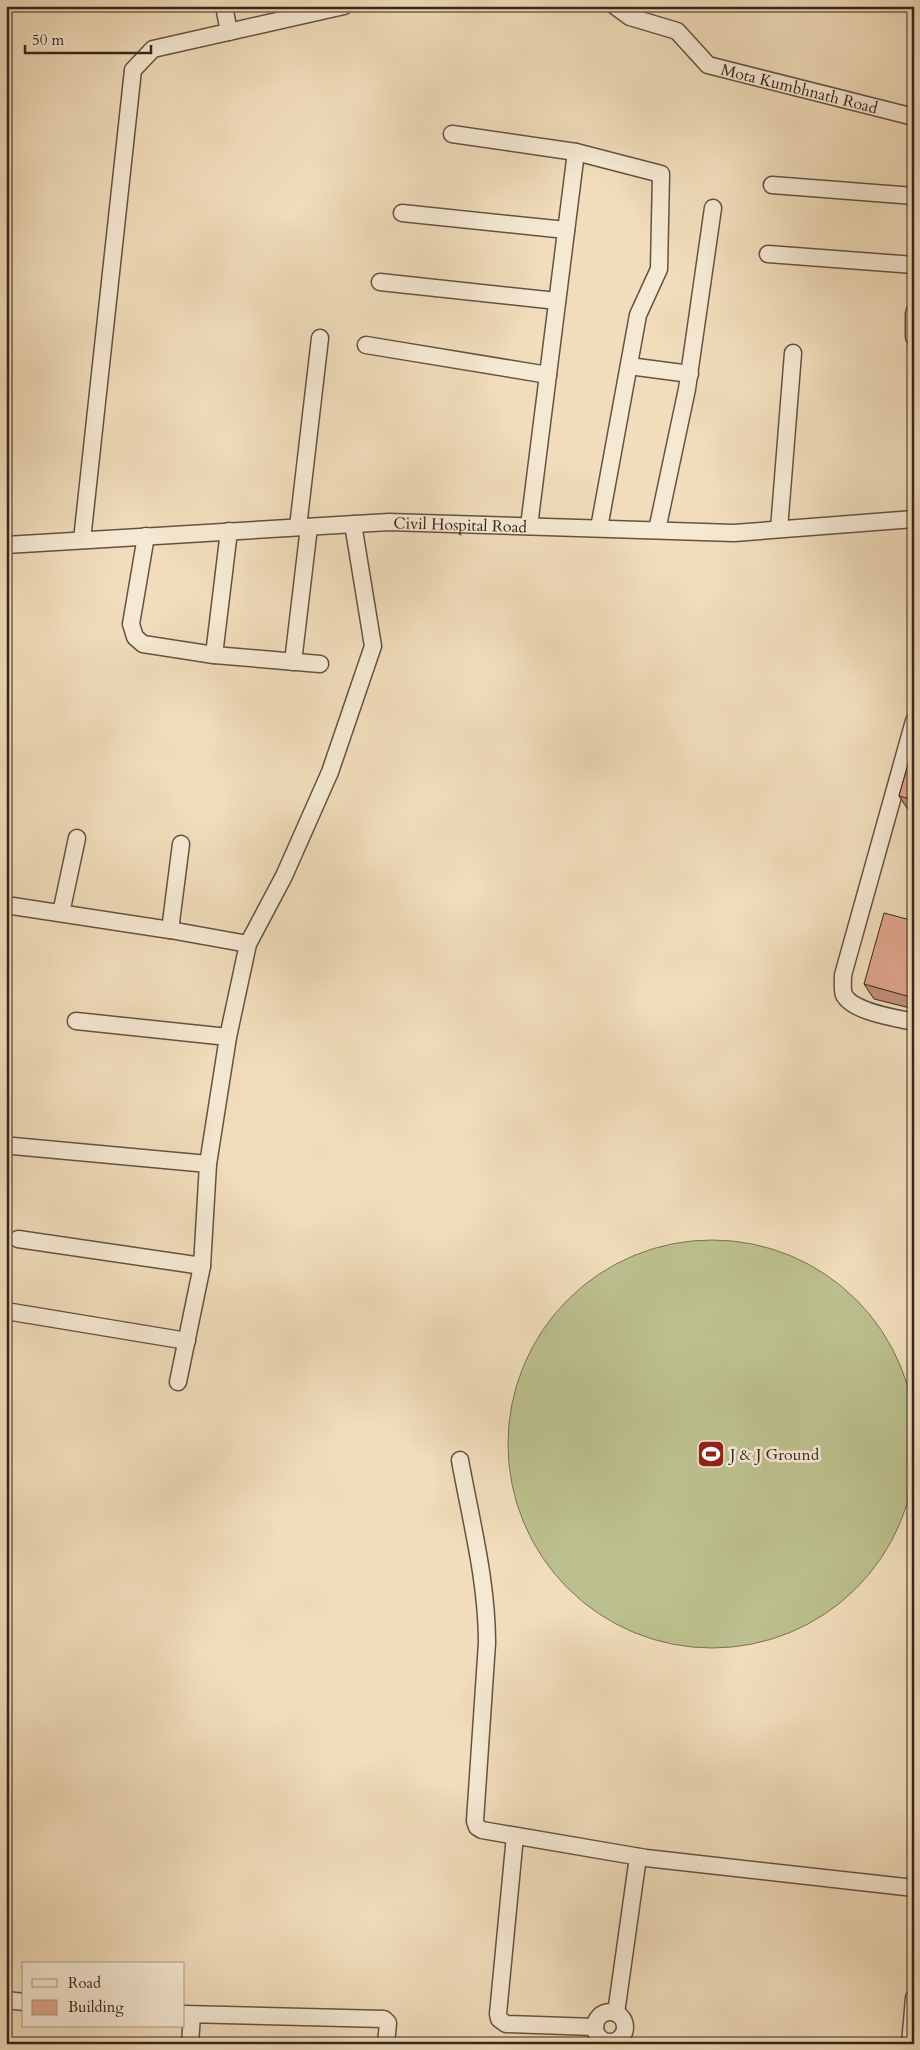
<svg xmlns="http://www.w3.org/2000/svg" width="920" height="2050" viewBox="0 0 920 2050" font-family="Cardo,serif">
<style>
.green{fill:#bcc08e;stroke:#797254}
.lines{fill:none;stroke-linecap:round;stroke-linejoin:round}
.minor-casing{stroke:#655243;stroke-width:19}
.minor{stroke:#f6e9d3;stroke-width:16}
.wall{fill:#c28e79;stroke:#36241b}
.building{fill:#e1a58d;stroke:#36241b}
.labels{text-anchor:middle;stroke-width:5;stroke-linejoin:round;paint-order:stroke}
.street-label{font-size:16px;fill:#36241b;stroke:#f6e9d3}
.poi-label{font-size:16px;fill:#36241b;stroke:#f6e9d3;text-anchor:start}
</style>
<rect width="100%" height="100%" fill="#f1ddbb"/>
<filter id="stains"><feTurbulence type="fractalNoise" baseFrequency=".004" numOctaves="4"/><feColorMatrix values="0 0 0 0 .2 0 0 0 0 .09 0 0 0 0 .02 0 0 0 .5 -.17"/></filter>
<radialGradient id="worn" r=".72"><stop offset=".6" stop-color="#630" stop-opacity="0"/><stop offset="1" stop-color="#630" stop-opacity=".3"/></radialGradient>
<!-- green -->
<path class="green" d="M508 1444a204 204 0 1 1 408 0a204 204 0 1 1-408 0Z"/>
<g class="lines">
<!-- minor casing -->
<g class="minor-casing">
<g id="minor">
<path d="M224,6L229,32"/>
<path id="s1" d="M615,6L630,17L677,31L708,65L914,117"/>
<path d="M452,134L576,152L661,174L659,269L638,315L599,528"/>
<path d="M772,185L914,196"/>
<path d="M402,213L566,230"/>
<path d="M768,254L914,265"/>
<path d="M380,282L557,301"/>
<path d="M914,313V337"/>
<path d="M366,345L548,375"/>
<path d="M629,366L690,374"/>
<path d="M529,526L576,152"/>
<path d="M298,527L320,338"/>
<path d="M779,529L793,353"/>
<path d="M657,530L687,389L713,208"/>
<path d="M146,536L131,624L135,637L143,644L214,655L320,664"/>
<path d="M82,540L133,70L153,49L344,6"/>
<path id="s2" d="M6,545L389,522L734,533L914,519"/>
<path d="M214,655L229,531"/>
<path d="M293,662L309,527"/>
<path d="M914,721L843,975C843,980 842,990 844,995C853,1012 896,1018 914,1022"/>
<path d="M6,905L170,930L248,944"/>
<path d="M61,913L77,838"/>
<path d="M170,930L181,844"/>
<path d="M76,1021L228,1037"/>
<path d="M13,1146L208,1164"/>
<path d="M18,1239L202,1266"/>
<path d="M6,1311L187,1341"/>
<path d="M178,1382L202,1266L208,1164L228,1037L248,944L284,876L330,772L373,646L353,524"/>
<path d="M460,1460C471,1521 487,1581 487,1643L475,1821L477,1827L482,1830L646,1858L914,1888"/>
<path d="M515,1836L498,2014L499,2019L506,2024L595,2027"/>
<path d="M6,2000L24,2002"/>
<circle cx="610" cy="2027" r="15"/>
<path d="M616,2013L638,1857"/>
<path d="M184,2014L384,2019L388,2023L386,2044"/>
<path d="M190,2044L192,2015"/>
<path d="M910,2044L914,1998"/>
</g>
</g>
<!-- minor -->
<use href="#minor" class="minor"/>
</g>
<!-- wall -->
<path class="wall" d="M914,743V812L909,811L899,796Z
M914,921V1009L874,999L864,984Z"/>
<!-- building -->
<path class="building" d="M914,743V800L899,796Z
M884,913L914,921V998L864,984Z"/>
<!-- icons -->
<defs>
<g id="stadium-square" transform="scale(1.4375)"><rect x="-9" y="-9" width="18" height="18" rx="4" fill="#8f2418" stroke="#f6e9d3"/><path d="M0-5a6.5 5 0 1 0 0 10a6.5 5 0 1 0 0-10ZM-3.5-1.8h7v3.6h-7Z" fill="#fff"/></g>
</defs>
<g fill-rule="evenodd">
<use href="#stadium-square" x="711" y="1454"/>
</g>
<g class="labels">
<!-- street labels -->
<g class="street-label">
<text dy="6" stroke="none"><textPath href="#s1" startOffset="208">Mota Kumbhnath Road</textPath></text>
<text dy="6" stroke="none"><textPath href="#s2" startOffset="455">Civil Hospital Road</textPath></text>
</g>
<!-- poi labels -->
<g class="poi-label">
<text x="730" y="1460">J &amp; J Ground</text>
</g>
</g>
<!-- margin -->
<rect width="920" height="2050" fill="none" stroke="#f1ddbb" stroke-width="25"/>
<rect x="8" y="8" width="905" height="2035" fill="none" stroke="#36241b" stroke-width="2.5"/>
<rect x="12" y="12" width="895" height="2025" fill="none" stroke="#36241b"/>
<!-- legend -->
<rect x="22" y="1962" width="162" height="65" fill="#f6e9d3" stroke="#a99a89"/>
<rect x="32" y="1979" width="25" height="8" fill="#f6e9d3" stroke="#a99a89"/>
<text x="68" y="1988" font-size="15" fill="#36241b">Road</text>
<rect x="32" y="2000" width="25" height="15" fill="#e1a58d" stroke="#a99a89"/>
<text x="68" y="2012" font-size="15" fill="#36241b">Building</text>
<!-- scale -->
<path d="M25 45v8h126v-8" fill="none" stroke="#36241b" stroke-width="2.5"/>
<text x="32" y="45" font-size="15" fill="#36241b" stroke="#f6e9d3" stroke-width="4" paint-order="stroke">50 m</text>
<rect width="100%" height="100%" filter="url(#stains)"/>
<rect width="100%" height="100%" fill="url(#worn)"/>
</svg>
